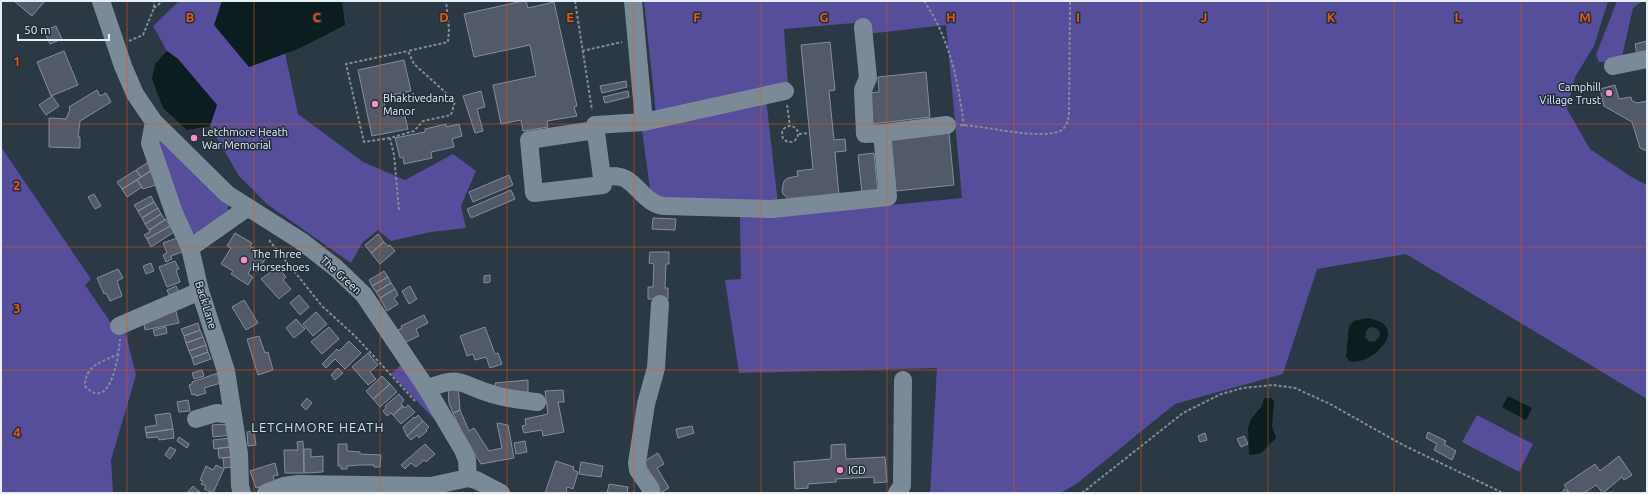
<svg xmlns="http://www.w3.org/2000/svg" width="1648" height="494" viewBox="0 0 1648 494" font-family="Ubuntu,sans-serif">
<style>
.green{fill:#564d9b}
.water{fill:#0a1d1f;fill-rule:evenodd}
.building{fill:#525968;stroke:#858d9e}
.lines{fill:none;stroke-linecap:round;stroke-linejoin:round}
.path{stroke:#828d97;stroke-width:2;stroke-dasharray:3 2;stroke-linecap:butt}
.minor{stroke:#7b8a97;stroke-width:18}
.grid{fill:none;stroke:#e8590c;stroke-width:1;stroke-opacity:0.55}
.poi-dot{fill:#fa8fc7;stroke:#222e39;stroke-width:1.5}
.labels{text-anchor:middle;stroke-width:3;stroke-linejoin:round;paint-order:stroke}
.poi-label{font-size:11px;fill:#e6eef6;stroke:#222e39;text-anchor:start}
.street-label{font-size:11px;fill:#e6eef6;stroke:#222e39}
.quarter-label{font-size:13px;letter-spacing:1px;fill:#cddeec;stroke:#222e39}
.grid-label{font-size:13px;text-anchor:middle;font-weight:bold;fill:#e8590c;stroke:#222e39;stroke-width:3;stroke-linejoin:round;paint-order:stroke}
</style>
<rect width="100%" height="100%" fill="#2b3944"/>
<!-- green -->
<path class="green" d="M179,1H222L215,25L249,67L285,53L298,114L363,162L405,180L453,154L476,171L461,206L466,228L431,232L391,241L378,230L363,242L351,263L267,204L239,176L210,126L217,105L178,59L167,51L153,26Z
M644,1H1608L1594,46L1575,77L1567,109L1590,149L1630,176L1647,185V399L1406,254L1317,269L1283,374L1175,404L1075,485L1060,493H930L937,368L739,373L725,280L741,279L740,216H779L962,198L946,25L867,34L866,22L784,29L788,84L765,89L778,204L651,197L642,130L657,124Z
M1617,1H1643L1633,8L1621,61L1599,62L1596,55Z
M162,139L228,200V213L196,234L190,232L155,144Z
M1,147L91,279L85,285L111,323L122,318L136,375L111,460L113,493H1Z
M401,365L439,421H436L391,374Z
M1477,415L1533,444L1519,472L1462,442Z"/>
<!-- water -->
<path class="water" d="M222,1H342L345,25L300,48L249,67L214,25Z
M167,51L178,59L217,105L210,126L187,130L163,108L152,79L155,64Z
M1368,318C1372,319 1377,320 1380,322C1404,334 1368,367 1349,361L1346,357L1349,326L1354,321ZM1370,327L1376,328L1380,332L1379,338L1374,342L1368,341L1365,337L1366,331Z
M1508,396L1532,408L1526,420L1502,407Z
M1264,398H1271L1274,401L1272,426L1276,438L1261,453L1251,455L1249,453L1248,428L1251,419L1262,406Z"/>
<!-- building -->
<path class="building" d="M14,1H45L32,16Z
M523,1H526L528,8L554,2L577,106L574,107L577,116L547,121L548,127L523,131L521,120L501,124L493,85L536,76L530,45L474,57L464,14Z
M56,26L62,39L50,44L44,31Z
M1647,41V53L1637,55L1635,44Z
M830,42L835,90L829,91L834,140L845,139L846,151L835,152L839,196L790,200L783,194L782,190L784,181L788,178L798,176L797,171L813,169L801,45Z
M64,51L78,85L51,96L37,62Z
M404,60L411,91L383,97L387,115L404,112L408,129L372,136L358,70Z
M926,72L930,117L871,124L868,93L879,92L878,77Z
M626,81L627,87L602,93L600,86Z
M1615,85L1619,99L1631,97L1632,101L1637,103L1647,101V151L1640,148L1632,122L1604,106L1600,89Z
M97,90L100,96L106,93L111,102L80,121L78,137H80V148L49,147V118L66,119L70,110L69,107Z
M481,91L485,107L477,109L483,131L475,133L463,96Z
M628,91L629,97L605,103L603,97Z
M52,96L59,106L46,115L39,105Z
M446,124V127L459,124L462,136L452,139L454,147L431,152L432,158L404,164L403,157L400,158L395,138L425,132V129Z
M949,133L954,185L896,191L891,139Z
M874,153L878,192L862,194L858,155Z
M147,163L152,170L141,177L136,170Z
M136,170L141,177L122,189L117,182Z
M152,170L156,185L143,189L137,180Z
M509,175L513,185L473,202L469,192Z
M137,180L142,187L127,197L122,189Z
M511,190L515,199L471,218L467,209Z
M94,194L101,206L95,209L88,197Z
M151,196L154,202L138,211L134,205Z
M154,202L158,208L142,218L138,211Z
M158,208L161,214L145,224L142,218Z
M161,214L165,220L149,230L145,224Z
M653,218L676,219L675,230L652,229Z
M166,219L170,226L147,239L144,235L150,232L149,230Z
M170,226L174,232L151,247L147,239Z
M235,233L252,243L250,246L267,256L257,272L251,268L248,274L253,277L248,285L231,274L233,271L221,264L231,248L227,246Z
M378,234L384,242L371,253L365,245Z
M180,237L182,252L171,256L172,259L166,262L163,255L167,253L163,243Z
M384,242L388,246L390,245L395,251L380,264L371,253Z
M650,252H669V264H666L665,288H668V299H648V287H653L654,264L649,263Z
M175,261L179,269L176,270L180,282L167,287L159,267Z
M151,263L154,271L146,274L143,266Z
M278,267L286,277L283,280L291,289L279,299L261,279Z
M118,269L123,278L117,281L122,296L110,301L106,293L104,294L97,278Z
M384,271L388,277L372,286L369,280Z
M490,275V282L484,283V276Z
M388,277L391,283L376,292L372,286Z
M391,283L395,289L380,298L376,292Z
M176,286L179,292L169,295L167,290Z
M410,286L417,299L409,304L402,291Z
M395,289L398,295L394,298L398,304L387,311L380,298Z
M299,295L309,307L300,315L290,303Z
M244,300L258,323L246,330L232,307Z
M176,311L179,323L145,330L143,320Z
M316,312L327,324L313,336L303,324Z
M424,315L428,323L416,329L419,336L404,343L398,330L402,328L401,326Z
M296,319L305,329L294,338L286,328Z
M198,323L200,330L184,336L181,329Z
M166,327L167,333L155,336L153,330Z
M329,327L339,339L322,354L311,342Z
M485,327L495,354L498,353L502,364L490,368L486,357L475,360L473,354L467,356L460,336Z
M200,330L203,337L186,343L184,336Z
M259,336L265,353L268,352L273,370L258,375L247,339Z
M203,337L206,345L189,351L186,343Z
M349,341L361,353L345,369L335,359L326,368L322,364L337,349L339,351Z
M206,345L208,352L192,358L189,351Z
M208,352L211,359L194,365L192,358Z
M368,353L378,365L370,372L376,379L368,385L352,367Z
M338,368L343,373L335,380L331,375Z
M202,370L204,376L194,379L192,373Z
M218,373L221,383L204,388L206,393L196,396L195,394L192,395L189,385L192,384V382Z
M382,376L390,384L373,399L366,391Z
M528,380V392L496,390L495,383Z
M390,384L397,392L380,407L373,399Z
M458,384L460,410L453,413L449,403L448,385Z
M563,390L564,402H558L564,432L543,436L542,430L524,433L522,426L526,425L525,419L548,414L545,391Z
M399,394L404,400L401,404L403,406L393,415L391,413L387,416L383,411L386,408L385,406Z
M307,398L312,403L306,410L301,405Z
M188,400L190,411L179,412L177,402Z
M408,405L415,412L401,424L393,415L403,406L405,408Z
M460,410L469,431L474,428L489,451L502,448L497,423L508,425L514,458L481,464L463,435L453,413Z
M170,413L173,429L146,433L145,427L157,425L155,415Z
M418,415L423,421L407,436L403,427L414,417L415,418Z
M423,421L429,427L426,430L427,431L419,438L417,435L411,440L407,436Z
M230,424L231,435L213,437L212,425Z
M692,426L694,433L678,438L676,429Z
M173,429L174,438L159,440L158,437L147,438L146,433Z
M254,431L256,445L248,446L247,432Z
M1428,432L1446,441L1444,444L1456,451L1452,460L1434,450L1437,444L1426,438Z
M1205,433L1207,440L1200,442L1198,436Z
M1244,436L1248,444L1241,447L1237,439Z
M179,437L189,444L187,448L177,441Z
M231,438L232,447L214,449L213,440Z
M303,441L304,473H285L284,450H298L297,442Z
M525,441L527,452L516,454L514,443Z
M338,444H347V451L360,452V454L381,455L380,467H374V465H360L347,466V469H341V466H338Z
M425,444L435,454L426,462L424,460L416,467L411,463L405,469L401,465Z
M845,444L846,459L885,457L887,482L874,483V477L836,479V482L808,484V488L795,489L794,462L831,459V445Z
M170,447L176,450L170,459L165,455Z
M230,447L231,457L219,458L218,448Z
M304,449H311V457L323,456V472L304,473Z
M658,453L664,464L657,468L669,488L660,493H658L641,463Z
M1619,456L1632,475L1624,480L1622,477L1603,493L1596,485L1584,493H1562L1564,489L1569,492L1564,485L1595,464L1600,471Z
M231,457L232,467L224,468L223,458Z
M556,461L574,467L573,470L578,472L573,489L567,487L566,493H545Z
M581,462L603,466L601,477L579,474Z
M275,463L278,475L273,476L275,482L256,488L250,471Z
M216,465L224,469L213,493L204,489L206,486L201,484L203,481L200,480L206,466L213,470Z
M609,484L628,487L627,493H607Z
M193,486L201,493H187Z"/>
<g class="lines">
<!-- path -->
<path class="path" d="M575,1L592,110
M924,1C950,39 958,81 964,126
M154,8L163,1
M129,41L143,35L154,8V1
M582,51L622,42
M787,105L790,126
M960,125C985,126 1040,140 1060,131C1066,128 1068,121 1069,115L1070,1
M782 134a8 8 0 1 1 16 0a8 8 0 1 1-16 0Z
M799,134L809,133
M390,138L364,142L346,64L408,51
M399,210L394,155L390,138L414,131L423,121L451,115L455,101L414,64L408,51L448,42L449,29L446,1
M269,240L322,306L355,336L415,401
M119,354C103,361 85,365 85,386C111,414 119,354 120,339
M1082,493L1183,413L1221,394L1243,388L1273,385L1295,388L1330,404L1403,445L1503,493"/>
<!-- minor -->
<path class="minor" d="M101,1L123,66L135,94L154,122L227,194L301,241L336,268L364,295L427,389L463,450L467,460L468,478
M863,27L868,78L863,90L865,134L882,133
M1613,66L1647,59
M154,122L150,143L174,213L190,248L200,291L226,371L239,454L240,486L242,493
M644,122L785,91
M595,130L529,140L534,193L603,185L595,125L644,122L633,1
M602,176C610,176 619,175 626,179C640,188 647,204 664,206L772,209L888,197L882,133L947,125
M190,248L247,208
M119,326L200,291
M427,389C462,374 460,385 492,394C507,399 522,400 537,402
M196,419L216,413L233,415
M651,489L638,470L637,463L646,404L656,368L660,304
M266,493L284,486L298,484L431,486L468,478L476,480L501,493
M897,493L902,486L903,380"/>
</g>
<!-- grid -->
<path class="grid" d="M127,1V493M254,1V493M380,1V493M507,1V493M634,1V493M761,1V493M887,1V493M1014,1V493M1141,1V493M1268,1V493M1394,1V493M1521,1V493M1,124H1647M1,247H1647M1,370H1647"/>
<!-- markers -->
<g class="poi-dot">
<circle cx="1609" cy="93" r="4"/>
<circle cx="375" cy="104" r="4"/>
<circle cx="194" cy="138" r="4"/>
<circle cx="244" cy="260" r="4"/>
<circle cx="840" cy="470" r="4"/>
</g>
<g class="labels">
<!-- poi labels -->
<g class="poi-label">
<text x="1601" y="91" text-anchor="end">Camphill<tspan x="1601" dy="13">Village Trust</tspan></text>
<text x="383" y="102">Bhaktivedanta<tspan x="383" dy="13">Manor</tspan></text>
<text x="202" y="136">Letchmore Heath<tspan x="202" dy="13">War Memorial</tspan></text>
<text x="252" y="258">The Three<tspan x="252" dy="13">Horseshoes</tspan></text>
<text x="848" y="474">IGD</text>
</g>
<!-- street labels -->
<g class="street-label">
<text transform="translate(341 275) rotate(42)" y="4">The Green</text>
<text transform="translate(206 305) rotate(73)" y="4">Back Lane</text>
</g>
<!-- quarter labels -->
<g class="quarter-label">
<text x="318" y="432">LETCHMORE HEATH</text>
</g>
</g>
<g class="grid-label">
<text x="190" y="22">B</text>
<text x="317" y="22">C</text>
<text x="444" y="22">D</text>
<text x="570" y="22">E</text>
<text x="697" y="22">F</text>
<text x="824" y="22">G</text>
<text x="951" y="22">H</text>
<text x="1078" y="22">I</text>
<text x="1204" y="22">J</text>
<text x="1331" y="22">K</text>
<text x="1458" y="22">L</text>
<text x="1585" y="22">M</text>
<text x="17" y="66">1</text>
<text x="17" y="190">2</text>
<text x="17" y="313">3</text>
<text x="17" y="437">4</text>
</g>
<!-- border -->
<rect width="1648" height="494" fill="none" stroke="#e6eef6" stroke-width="4"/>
<!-- scale -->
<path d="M18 34v6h91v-6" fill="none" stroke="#e6eef6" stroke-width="2"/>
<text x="24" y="34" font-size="12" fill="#e6eef6" stroke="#222e39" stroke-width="3" paint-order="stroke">50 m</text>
</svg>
